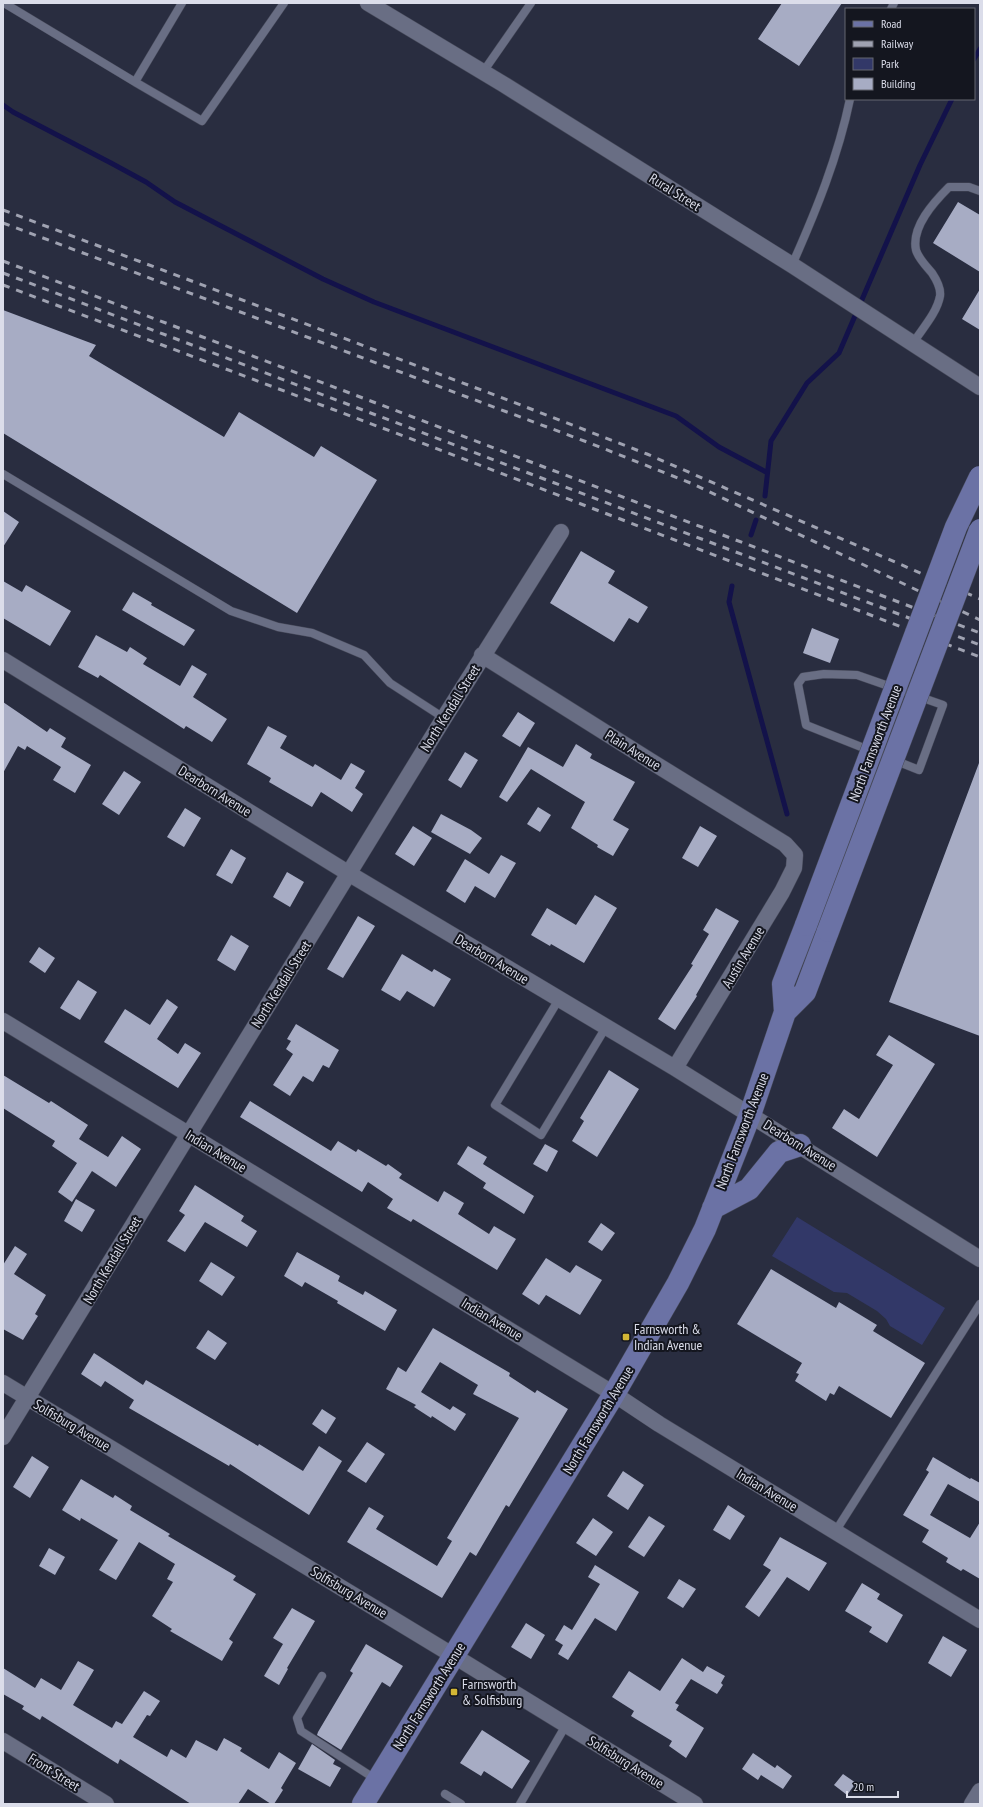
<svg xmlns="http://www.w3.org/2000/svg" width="983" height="1807" viewBox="0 0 983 1807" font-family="'PT Sans Narrow',sans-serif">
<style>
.green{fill:#323868}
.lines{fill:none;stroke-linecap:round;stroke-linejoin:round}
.stream{stroke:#13124a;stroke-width:5}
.building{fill:#a7acc4}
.service-casing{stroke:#464959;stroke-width:9}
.minor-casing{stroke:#464959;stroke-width:17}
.secondary-casing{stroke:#464959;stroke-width:23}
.service{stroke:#696e84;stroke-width:8}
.minor{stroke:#696e84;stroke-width:16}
.secondary{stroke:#6b72a5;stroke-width:22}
.rail{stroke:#9fa2b1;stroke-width:3;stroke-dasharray:7 7;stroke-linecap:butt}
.secondary-bridge-casing{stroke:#464959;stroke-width:23;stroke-linecap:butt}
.secondary-bridge{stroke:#6b72a5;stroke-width:22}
.poi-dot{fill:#d3b635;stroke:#14161f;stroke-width:1.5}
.labels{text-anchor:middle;stroke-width:4;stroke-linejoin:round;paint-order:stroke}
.street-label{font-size:14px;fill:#dbddea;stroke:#14161f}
.poi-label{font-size:14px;fill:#dbddea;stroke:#14161f;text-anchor:start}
</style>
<rect width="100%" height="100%" fill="#292d40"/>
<!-- green -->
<path class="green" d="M797,1217L945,1308L922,1345L890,1326L886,1319L877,1311L847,1293L834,1292L772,1256Z"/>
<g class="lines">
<!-- stream -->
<path class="stream" d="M974,59L980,49
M3,105L13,112L111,163L146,182L175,202L323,279L374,302L676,416L719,447L766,472
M765,496L771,441L807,383L839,353L920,165L952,99
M751,535L756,520
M732,586L729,602L787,814"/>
</g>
<!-- building -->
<path class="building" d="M782,3H842L799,66L758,39Z
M958,202L980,215V272L933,243Z
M980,289V330L962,319Z
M3,310L96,345L89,356L224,437L239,412L314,457L321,446L377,480L297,613L3,433Z
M3,511L19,522L3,547Z
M581,551L615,571L608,583L648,607L638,623L629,618L614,642L550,603Z
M3,581L22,592L26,585L71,611L50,646L3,618Z
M133,592L152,603L151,605L195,630L184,646L122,610Z
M812,628L839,639L830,663L803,653Z
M96,635L127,652L130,647L147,658L143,664L180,686L192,665L207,674L193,697L227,719L212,742L186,726L184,729L100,675L98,678L78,667Z
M3,702L47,732L50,728L66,738L61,747L91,765L75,793L53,780L61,767L27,746L25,750L18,746L3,773Z
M518,712L535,723L520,747L502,736Z
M268,726L287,736L280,748L313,767L315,764L341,780L351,763L365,771L355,788L363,794L352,812L321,792L312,807L269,782L271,778L247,764Z
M576,744L592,754L590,758L635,782L613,820L629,829L613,856L597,847L598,845L571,828L585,802L531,769L507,802L499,797L528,747L563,767Z
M465,752L478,760L461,788L448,780Z
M979,763L980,764V1036L889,1002Z
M124,771L141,782L119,815L102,804Z
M538,807L551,815L540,832L527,824Z
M185,808L201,818L184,847L167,837Z
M441,814L471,830L482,838L470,854L431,832Z
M413,826L432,838L414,866L395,854Z
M700,826L717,836L698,867L682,858Z
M231,849L246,858L232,884L216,875Z
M501,855L516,863L495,898L475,886L465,903L446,891L465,859L489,874Z
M287,872L304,882L290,907L273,897Z
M595,895L617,908L584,963L551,944L550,946L531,935L547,908L576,925Z
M716,908L739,921L696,995L697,996L675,1030L658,1019L693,965L691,964L709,934L703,930Z
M358,916L375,926L343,978L327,969Z
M231,935L249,946L235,971L217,960Z
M39,947L55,958L45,973L29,962Z
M402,954L432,972L434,969L451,979L434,1007L407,991L400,1001L381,990Z
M78,980L97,992L80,1020L60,1008Z
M167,999L178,1007L157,1039L178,1054L185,1043L201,1053L178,1088L104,1042L125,1009L150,1025Z
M296,1024L339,1050L329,1068L323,1065L313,1082L303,1076L290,1096L273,1085L293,1054L286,1049L291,1041L287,1039Z
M889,1035L935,1064L877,1157L832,1128L844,1109L859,1119L893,1065L876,1055Z
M609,1070L639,1089L597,1157L572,1141L584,1121L580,1118Z
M3,1075L49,1103L51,1101L88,1125L79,1139L108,1157L122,1136L141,1149L116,1187L92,1171L72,1202L58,1192L77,1163L52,1146L55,1141L3,1108Z
M250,1101L331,1151L338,1141L356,1152L358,1149L386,1166L388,1164L402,1174L399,1178L438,1202L444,1191L464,1203L458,1214L489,1234L494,1226L516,1239L497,1270L413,1219L411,1222L387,1208L393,1199L368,1182L362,1192L240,1117Z
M545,1144L558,1151L547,1172L533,1164Z
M468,1146L487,1157L483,1164L534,1196L524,1214L483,1188L486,1183L457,1164Z
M195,1185L244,1216L241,1221L257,1231L247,1247L205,1222L185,1252L167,1241L185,1215L179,1211Z
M76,1199L95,1210L82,1232L64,1221Z
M601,1223L615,1233L602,1251L588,1242Z
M15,1246L27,1254L14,1274L46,1295L35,1314L38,1316L23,1340L3,1329V1265Z
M297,1252L340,1276L338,1281L363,1295L365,1291L397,1310L385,1331L337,1303L338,1301L305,1282L302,1287L284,1276Z
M546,1258L570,1273L576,1265L602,1280L580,1315L546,1295L539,1305L522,1294Z
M211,1262L235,1277L222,1296L199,1281Z
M771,1269L836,1308L839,1302L877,1325L873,1331L925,1363L891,1418L839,1386L834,1395L830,1393L826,1401L795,1381L799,1374L796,1373L802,1363L737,1324Z
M433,1328L510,1373L509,1376L535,1393L537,1390L568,1409L509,1507L506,1505L476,1556L470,1552L442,1598L347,1542L369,1507L384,1516L376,1529L437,1566L452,1541L447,1538L519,1418L473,1394L478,1385L440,1362L421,1392L450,1410L453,1406L466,1414L455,1431L432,1416L431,1418L414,1407L416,1405L386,1389L398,1367L406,1372Z
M208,1330L227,1343L215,1360L196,1348Z
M94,1353L143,1385L146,1380L258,1446L259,1444L303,1471L319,1446L342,1461L309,1515L230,1464L229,1466L129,1408L134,1400L105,1381L101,1387L81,1374Z
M322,1409L336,1418L326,1434L312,1424Z
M367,1442L385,1454L366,1483L347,1471Z
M32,1456L49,1467L30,1498L13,1487Z
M933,1457L970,1479L971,1478L980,1483V1502L948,1484L930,1515L970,1538L980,1522V1579L963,1569L961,1571L946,1562L948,1558L922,1542L929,1530L903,1515L929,1472L926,1470Z
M623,1471L644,1485L628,1510L607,1496Z
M81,1479L113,1498L115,1495L132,1506L130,1510L170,1534L168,1536L236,1576L233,1580L256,1594L229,1639L233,1642L222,1661L170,1631L172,1629L152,1616L173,1582L167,1579L175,1564L139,1542L116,1580L99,1570L118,1540L81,1518L80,1521L62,1510Z
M728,1505L745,1516L730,1540L713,1530Z
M649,1516L665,1526L644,1557L628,1547Z
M593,1518L613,1532L596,1556L576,1543Z
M780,1537L827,1563L809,1591L787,1577L759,1617L745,1607L771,1570L763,1565Z
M49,1548L65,1557L55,1575L39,1566Z
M595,1565L639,1592L616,1631L595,1618L568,1660L558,1654L563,1645L555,1640L564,1625L572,1630L600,1584L588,1577Z
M679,1579L696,1589L683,1608L667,1598Z
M862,1583L880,1594L877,1599L903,1615L887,1643L869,1632L872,1627L845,1611Z
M292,1608L315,1621L287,1668L288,1669L279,1685L264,1676L283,1644L273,1638Z
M526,1623L545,1635L531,1659L511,1647Z
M943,1636L967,1650L951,1677L928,1663Z
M366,1644L403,1666L390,1687L382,1682L341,1750L317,1735L318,1732L353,1673L350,1671Z
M682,1658L703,1672L707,1666L725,1676L721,1683L723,1685L717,1694L691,1679L675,1703L679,1705L676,1710L704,1728L686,1758L669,1746L672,1741L631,1716L634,1711L612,1697L629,1671L660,1691Z
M78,1661L94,1670L73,1705L112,1728L116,1721L122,1724L144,1691L160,1701L150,1716L147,1715L133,1737L167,1757L171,1749L186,1758L196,1740L217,1751L224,1738L242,1748L240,1751L269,1769L279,1752L296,1763L281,1788L283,1790L274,1804H271L248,1789L238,1804H191L120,1759L118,1764L42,1716L40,1720L22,1709L24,1706L3,1694V1668L35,1688L41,1678L61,1690Z
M482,1730L530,1761L512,1789L484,1771L481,1776L460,1763Z
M312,1744L335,1760L333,1764L341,1768L330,1787L298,1769Z
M753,1753L775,1768L777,1765L792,1776L783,1789L761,1775L758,1780L742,1769Z
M843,1774L856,1783L847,1795L834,1785Z"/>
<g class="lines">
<!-- service casing -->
<g class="service-casing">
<path id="service" d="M4,3L135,82
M182,3L135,82L202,121L284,3
M891,9L894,3
M483,72L531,3
M792,265C816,211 838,157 850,99
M913,343C922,329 937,313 940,296C941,289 936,279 932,273C927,267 918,258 916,250C911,227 934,202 949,187H969L980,191
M3,474L231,611L278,627L312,633L364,655L390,683L444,718
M824,674L857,675L943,705L919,770L806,725L798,684L803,677Z
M559,999L495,1105L541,1135L606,1027
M835,1532L980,1304
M322,1676L297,1718L301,1731L377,1780
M445,1794L461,1804
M520,1804L566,1725"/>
</g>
<!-- minor casing -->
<g class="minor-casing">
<path id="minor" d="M368,3L503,84L792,265L980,387
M482,655L652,762L785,844L795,855L794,868L782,892L675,1068
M3,660L348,873L675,1068L980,1259
M3,1021L614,1394L659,1424L980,1620
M3,1383L454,1656L695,1804
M3,1437L444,718L561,532
M3,1741L106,1804
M972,1804L980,1791"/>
</g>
<!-- secondary casing -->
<g class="secondary-casing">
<path id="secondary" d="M785,1012L805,992L828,931
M713,1208L749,1189L779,1152L800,1145
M363,1804L614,1394L678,1283L705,1229L750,1115L785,1012L783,984L806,925"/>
</g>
<!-- service -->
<use href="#service" class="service"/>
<!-- minor -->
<use href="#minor" class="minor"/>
<!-- secondary -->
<use href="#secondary" class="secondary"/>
<!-- rail -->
<path class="rail" d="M3,210L500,397L647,454L980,599
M3,223L587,442L693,484L980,620
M3,261L980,633
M3,273L980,645
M3,285L422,443L980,657"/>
<!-- secondary-bridge casing -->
<g class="secondary-bridge-casing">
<path id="secondary-bridge" d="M806,925L956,527L980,477
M828,931L980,530"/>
</g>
<!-- secondary-bridge -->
<use href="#secondary-bridge" class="secondary-bridge"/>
</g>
<!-- markers -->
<g class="poi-dot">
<rect x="622" y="1333" width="8" height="8" rx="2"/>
<rect x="450" y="1688" width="8" height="8" rx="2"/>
</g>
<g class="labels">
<!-- street labels -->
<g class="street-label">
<text transform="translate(675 192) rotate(32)" y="5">Rural Street</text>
<text transform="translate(450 708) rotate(-58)" y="5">North Kendall Street</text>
<text transform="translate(875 743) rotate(-69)" y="5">North Farnsworth Avenue</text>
<text transform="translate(633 750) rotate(32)" y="5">Plain Avenue</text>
<text transform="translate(215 791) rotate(32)" y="5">Dearborn Avenue</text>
<text transform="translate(743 957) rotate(-59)" y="5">Austin Avenue</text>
<text transform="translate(492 959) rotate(31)" y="5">Dearborn Avenue</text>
<text transform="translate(281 984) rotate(-58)" y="5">North Kendall Street</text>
<text transform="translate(742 1131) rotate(-69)" y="5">North Farnsworth Avenue</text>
<text transform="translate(800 1145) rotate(32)" y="5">Dearborn Avenue</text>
<text transform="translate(216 1151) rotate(31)" y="5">Indian Avenue</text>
<text transform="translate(112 1260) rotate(-59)" y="5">North Kendall Street</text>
<text transform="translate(492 1319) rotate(31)" y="5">Indian Avenue</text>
<text transform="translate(598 1420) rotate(-59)" y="5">North Farnsworth Avenue</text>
<text transform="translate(72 1425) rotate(31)" y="5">Solfisburg Avenue</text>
<text transform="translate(767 1490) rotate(31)" y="5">Indian Avenue</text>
<text transform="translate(349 1592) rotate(31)" y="5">Solfisburg Avenue</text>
<text transform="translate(429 1696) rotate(-58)" y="5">North Farnsworth Avenue</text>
<text transform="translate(626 1762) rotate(32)" y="5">Solfisburg Avenue</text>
<text transform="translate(54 1772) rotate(32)" y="5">Front Street</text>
</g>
<!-- poi labels -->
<g class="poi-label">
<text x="634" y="1334">Farnsworth &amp;<tspan x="634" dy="16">Indian Avenue</tspan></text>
<text x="462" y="1689">Farnsworth<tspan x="462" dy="16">&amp; Solfisburg</tspan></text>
</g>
</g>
<!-- border -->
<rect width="983" height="1807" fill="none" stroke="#dbddea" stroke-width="8"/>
<!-- legend -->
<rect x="845" y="8" width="130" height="92" fill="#14161f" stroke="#646670"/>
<rect x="853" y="21" width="20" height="6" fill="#6b72a5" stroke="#646670"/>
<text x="881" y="28" font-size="12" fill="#dbddea">Road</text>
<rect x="853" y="41" width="20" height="6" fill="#9fa2b1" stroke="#646670"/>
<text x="881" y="48" font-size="12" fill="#dbddea">Railway</text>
<rect x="853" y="58" width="20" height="12" fill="#323868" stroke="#646670"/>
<text x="881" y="68" font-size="12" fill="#dbddea">Park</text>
<rect x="853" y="78" width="20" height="12" fill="#a7acc4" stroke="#646670"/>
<text x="881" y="88" font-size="12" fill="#dbddea">Building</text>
<!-- scale -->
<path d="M847 1791v6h51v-6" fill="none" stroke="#dbddea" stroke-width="2"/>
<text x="853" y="1791" font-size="12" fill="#dbddea" stroke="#14161f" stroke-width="3" paint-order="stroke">20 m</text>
</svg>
